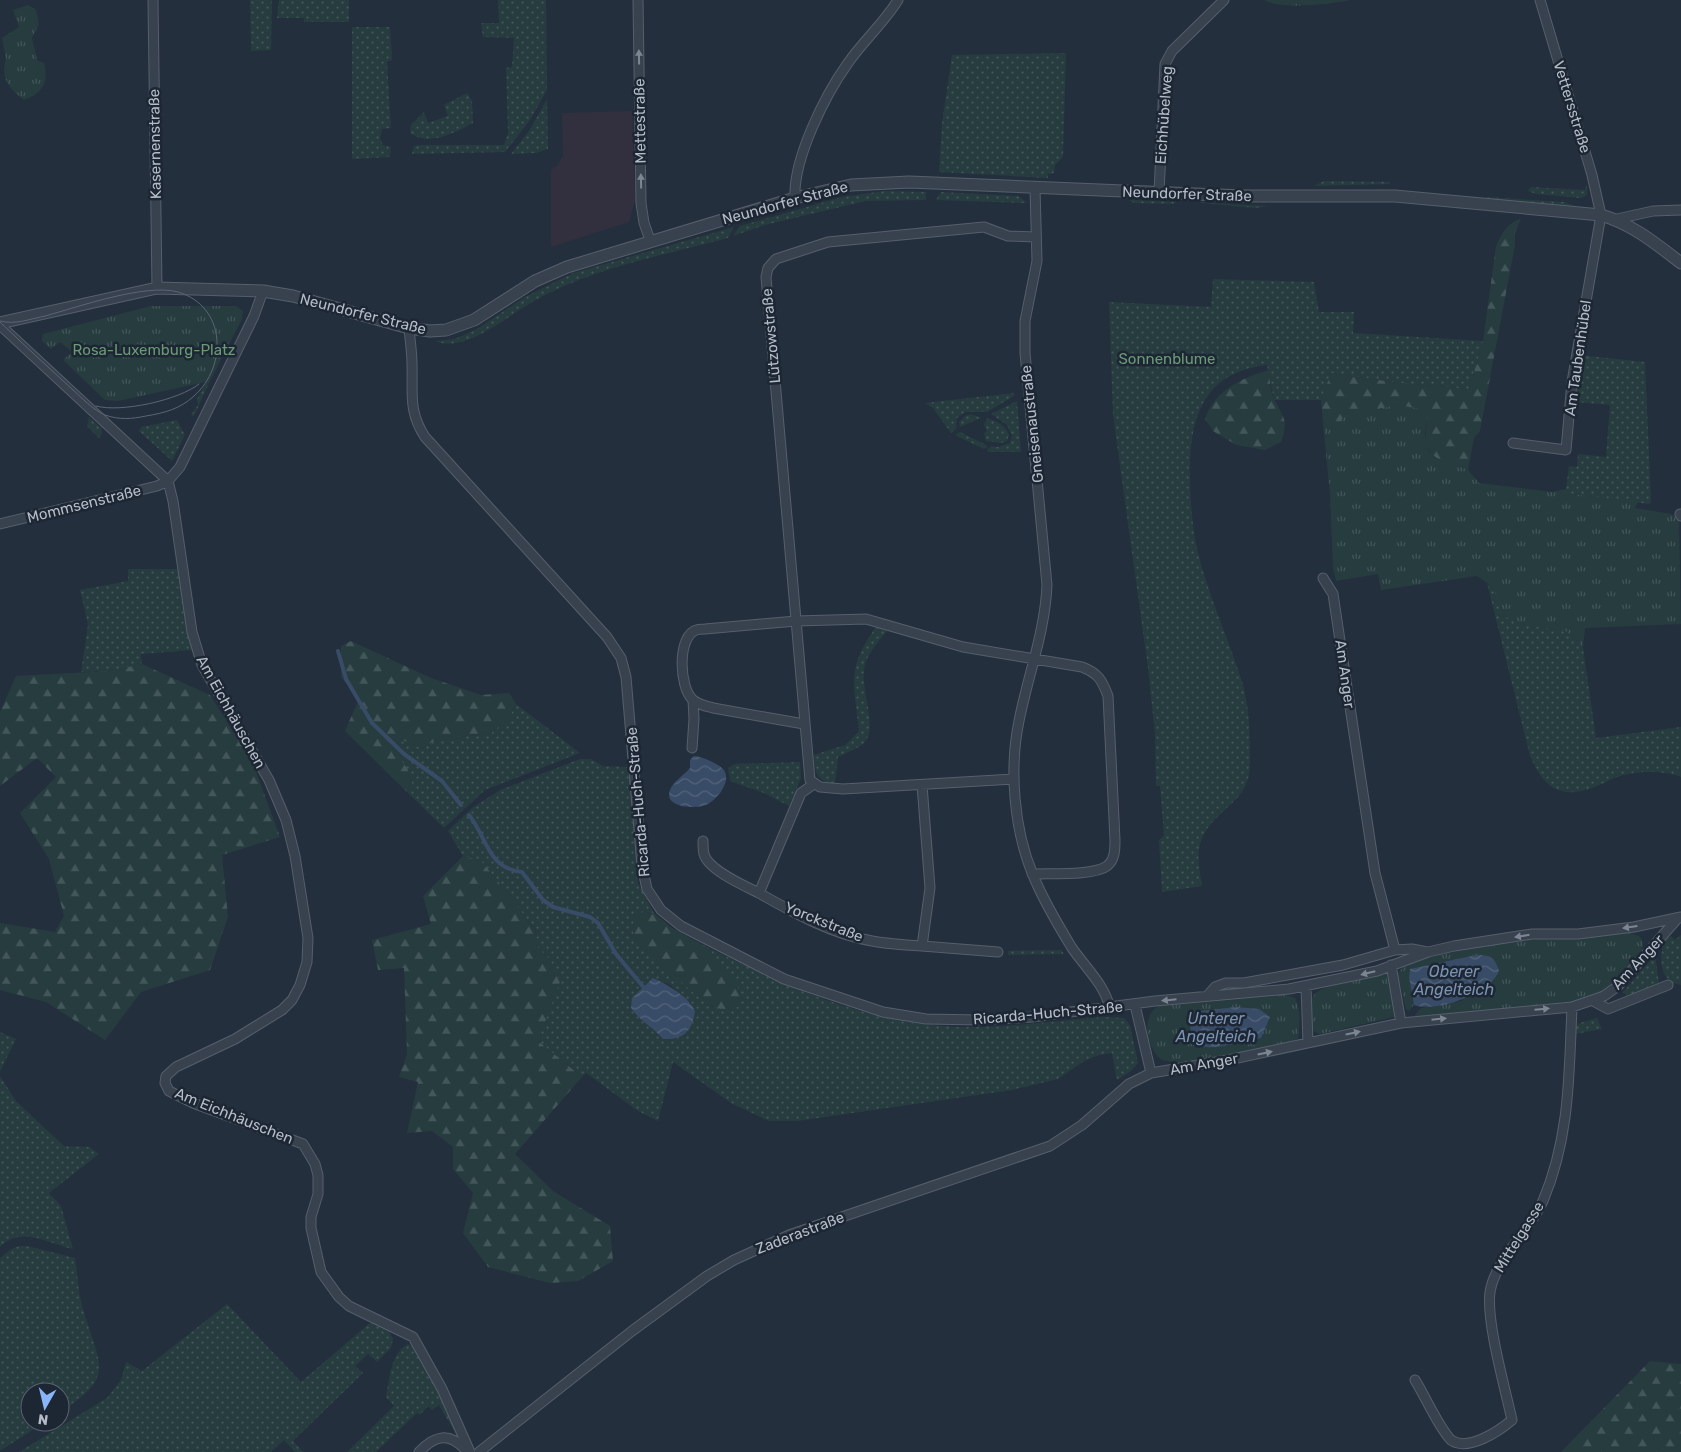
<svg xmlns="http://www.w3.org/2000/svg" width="1681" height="1452" viewBox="0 0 1681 1452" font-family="Rubik,sans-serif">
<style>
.medical{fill:#32303f}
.grass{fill:url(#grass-dots);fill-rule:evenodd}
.forest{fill:url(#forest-firs)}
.park{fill:url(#park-tufts)}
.water{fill:url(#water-waves)}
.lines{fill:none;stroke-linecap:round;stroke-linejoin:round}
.stream{stroke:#394c67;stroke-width:4}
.minor-casing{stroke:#565f6c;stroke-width:11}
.tertiary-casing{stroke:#565f6c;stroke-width:13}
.minor{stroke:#38414e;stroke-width:9}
.tertiary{stroke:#38414e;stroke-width:11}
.tram{stroke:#5a6575;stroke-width:1}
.oneway{fill:#7c8592}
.labels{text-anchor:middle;stroke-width:5;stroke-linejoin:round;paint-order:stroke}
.street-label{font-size:15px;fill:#b4bcc9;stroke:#1d2633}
.park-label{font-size:15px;fill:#6b9a76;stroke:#1d2633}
.water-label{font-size:16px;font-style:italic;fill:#7c92b1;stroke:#1d2633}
</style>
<defs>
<pattern id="grass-dots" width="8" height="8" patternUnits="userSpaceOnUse" patternTransform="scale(1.25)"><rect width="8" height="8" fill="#263c3f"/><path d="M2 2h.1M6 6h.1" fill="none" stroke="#435659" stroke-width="1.8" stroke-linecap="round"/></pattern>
<pattern id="forest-firs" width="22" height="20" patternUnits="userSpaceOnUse" patternTransform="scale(1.25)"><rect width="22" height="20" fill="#263c3f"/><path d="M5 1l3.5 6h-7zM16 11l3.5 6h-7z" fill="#435659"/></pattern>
<pattern id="park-tufts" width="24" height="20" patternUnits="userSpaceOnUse" patternTransform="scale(1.25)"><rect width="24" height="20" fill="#263c3f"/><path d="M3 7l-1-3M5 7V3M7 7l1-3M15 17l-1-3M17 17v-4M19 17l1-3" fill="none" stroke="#435659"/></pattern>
<pattern id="water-waves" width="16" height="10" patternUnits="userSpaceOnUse" patternTransform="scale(1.25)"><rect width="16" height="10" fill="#394c67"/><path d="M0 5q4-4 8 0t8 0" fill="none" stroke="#53647b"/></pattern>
</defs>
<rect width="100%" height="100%" fill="#242f3e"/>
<!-- medical -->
<path class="medical" d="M632,111L635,200L629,222L551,247V170L557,166L563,156L562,113Z"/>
<!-- grass -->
<path class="grass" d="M250,0H272L271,50L251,51Z
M279,0H349V22H304V18H277Z
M498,0H546L547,90L530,120L505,152L412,154L414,146L419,145H504L508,133L506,68L512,67L514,38L483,37L481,23H499Z
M352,27H390L392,60L387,62L391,128L382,129L380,138L383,145L391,147L390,157L352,159Z
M1066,53L1063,157L1055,165L1054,173L1048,174V178L939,172L942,123L952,55Z
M467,93L472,101L473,123C456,132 429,147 410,133L411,125L424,112L428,123L448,116L444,105Z
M547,99L548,149L536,153L511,154L529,131Z
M1324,181L1390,182V184L1314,186Z
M1587,183V195L1581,198L1536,194L1528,191L1531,187L1585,190Z
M884,191L926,192V200L865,201L765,225L733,236L740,226L842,197Z
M941,192L1019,196L1027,203L936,200Z
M1487,197L1563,202L1576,206L1490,200Z
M1129,200H1132L1177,202L1173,204L1134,203Z
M1192,202L1268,206L1255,208Z
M734,227L728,238C664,255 592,268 534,301C508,315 466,354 435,341L455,339L477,329L525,297L573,273Z
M1213,279L1314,282L1319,312H1354L1353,333L1483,341L1469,389L1399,383L1331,373L1321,400H1274L1267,365C1204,372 1190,416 1190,473C1190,499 1192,524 1197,549C1208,595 1229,639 1243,685C1250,711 1250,738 1250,764C1250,804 1214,807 1201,841C1196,855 1200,871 1202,886L1162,892L1159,840L1164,836L1160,786H1156L1155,734L1148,668L1113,415L1109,302L1211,307Z
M1579,355L1645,362L1651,502L1649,504L1570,494L1566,489L1569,466L1577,467L1578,454L1606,457L1610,405L1576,402Z
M207,381H210L194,416L191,415L198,405L197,399Z
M1014,393V396L987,412H965L957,418L956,429L951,433L933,408L925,403Z
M1017,401L1021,452H988L987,450L991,446L998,447L1010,443L1012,436L1007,425L991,414Z
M971,414L981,418L960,427L959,422L965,416Z
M89,417L102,429L100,439L87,426Z
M987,418C997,422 1005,424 1009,435L1007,441L1001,443L986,441L984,433L987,431L984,425Z
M177,420L185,435L172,461L139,431L141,427Z
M960,432L986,445L987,447L984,449L955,435Z
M128,569H178L187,633L193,650L141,654L142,664L110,671L81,672L88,625L80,590L128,581Z
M1487,583L1493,587L1521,624L1567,631L1583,647L1596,738L1681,727V777C1663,770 1635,771 1617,777C1611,779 1605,783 1599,785C1564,801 1544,790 1530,756Z
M876,627L888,630C880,640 870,650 866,662C857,685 879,724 865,742C860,748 846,753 838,757L835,784C817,782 814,772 814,755L845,745L859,731C854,684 846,668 876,627Z
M516,704L580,753L485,790L444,828L407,792L412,782L395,754L397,743L405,741L421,748L439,739H457L468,735L491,733L509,718Z
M580,759H591L603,766L628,767L638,883L654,913L643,912L634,919L633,931L638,944L713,1007L728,974L707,947C795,990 877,1029 978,1027C1020,1026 1062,1020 1104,1017L1124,1018L1130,1025L1138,1063L1131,1071L1117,1080L1112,1053L1099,1055L1084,1061L1058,1079L1012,1090L797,1121H769L731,1103L673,1062L658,1121L638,1111L586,1073L582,1077L538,1041L551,961L538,948L535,929L481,861L463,856L448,831L472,808L500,790ZM654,978L670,985L692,1005L663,1039C654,1027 642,1021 631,1008L632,999Z
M800,762L801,778L789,806L764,793L730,781L728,768L735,764Z
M1681,935V985C1659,982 1659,958 1664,941L1671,936L1675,940Z
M1061,950L1064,954L1008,955V951Z
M1655,955L1659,983L1657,987L1627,996L1623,992Z
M1597,1018L1602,1029L1575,1034L1574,1087L1572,1085L1574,1028L1580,1023Z
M0,1032L16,1039L0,1072Z
M0,1076L16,1101L64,1146L89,1147L99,1154L49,1193L61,1206L73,1249C48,1244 22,1225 0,1247Z
M19,1246H27L75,1258C78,1276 78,1295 84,1312C100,1366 116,1377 60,1412V1392H30V1422H45L0,1451V1258L11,1249Z
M227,1304L301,1382L371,1322L387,1327L393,1339L391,1348L377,1362L368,1354L355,1366L363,1373L293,1441L303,1452H295L284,1440L271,1452H19L107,1398L121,1380L126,1362L142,1371Z
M408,1344C422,1347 456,1418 455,1432L439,1405L432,1410L428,1406L420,1415L417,1413L376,1452H347L394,1406L386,1397C390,1378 390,1354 408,1344Z"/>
<!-- forest -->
<path class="forest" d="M1521,218L1515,233V245L1480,431L1474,438L1468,470C1431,458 1421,456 1428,415L1397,405L1374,410H1349L1336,428L1323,423L1321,400L1331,373L1399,383L1469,389L1483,341L1496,246C1502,233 1507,224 1521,218Z
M1269,370C1270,379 1270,393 1275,401C1285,419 1288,422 1281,442L1265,450L1236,445L1213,431L1205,419C1214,391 1241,378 1269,370Z
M351,641L431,678L481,695L509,693L516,704L509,718L491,733L468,735L457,739H439L421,748L405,741L397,743L396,754L407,768L412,782L407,792L345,731L359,699L341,677V646Z
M142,664L210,695L252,761L280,837L222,855L228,917L210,970L141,992L105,1040L46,1002L0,990V923L55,932L64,916L49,859L20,813L56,777L37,758L0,786V712L16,676L110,671Z
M463,856L481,861L509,895L535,930L538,948L551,961L560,982L538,1041L582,1077L515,1154L553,1191L610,1226L613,1261L578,1281L550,1283L488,1267L463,1233L473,1193L453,1169V1147L432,1131L407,1133L418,1082L399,1077L407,1054L404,968L378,970L372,940L431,924L423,896Z
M643,912L654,913L672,928L707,947L737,984L742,999L738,1007L726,1011L705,1003L638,944L633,931L634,919Z
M1650,1361L1681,1364V1452H1561Z"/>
<!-- park -->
<path class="park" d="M1265,0H1350C1333,4 1278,10 1265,0Z
M28,5L36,10L39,24L32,38L37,60L44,63C49,82 43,93 24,100C9,88 0,79 6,59L2,38L19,27L13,10Z
M151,306H236L243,311L242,319L210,381L118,401L105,400L63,360L72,352L60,342L51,349L42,341L43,334Z
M1397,405L1416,408L1428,415L1425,434L1428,450L1436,458L1468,470L1479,483L1552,492L1566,489L1570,494L1638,502L1635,508L1671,514L1679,518L1681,624L1585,628L1583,647L1566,631L1521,624L1502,615L1493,587L1477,576L1381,590L1378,574L1336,581L1333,568L1330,494L1323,423L1336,428L1349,410H1374Z
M1628,932L1639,936L1642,940L1643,946L1640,955L1614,986L1587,1000L1417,1019L1415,1015L1421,1008L1462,1001L1476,955L1410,969L1409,977L1414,1005L1409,1011L1406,1009L1398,975C1405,942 1594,936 1628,932Z
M1380,973L1386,974L1396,1013L1394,1017L1320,1034L1313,1031C1304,990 1315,989 1351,982C1361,980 1370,976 1380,973Z
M1284,994L1295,998C1301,1010 1300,1025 1298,1038L1290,1044L1184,1064L1162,1060C1146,1048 1140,1015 1160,1005Z"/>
<!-- water -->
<path class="water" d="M694,756C701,756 716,763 722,768C734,779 717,800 706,805C696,809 663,808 670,790C672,783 685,774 690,768V760Z
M1476,955C1490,955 1495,957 1499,971C1490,994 1436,1013 1414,1005L1409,977L1410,969Z
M653,978C667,984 689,997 695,1011C692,1031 684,1040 663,1039C653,1027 640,1021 631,1008L632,998Z
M1236,1007L1259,1009L1270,1017L1261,1038C1249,1040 1217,1049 1207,1047C1191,1045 1188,1025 1191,1012Z"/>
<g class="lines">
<!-- stream -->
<path class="stream" d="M338,651L346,679L372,723L404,754L442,781L461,805
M469,815C488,839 487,868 522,872L543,900L553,907L590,917L598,923L616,954L645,989"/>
<!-- minor casing -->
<g class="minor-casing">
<path id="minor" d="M153,0L157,288
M638,0L641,203L644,223L650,240
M1035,188L1037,261L1025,321V353L1047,585C1045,632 1028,675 1019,721C1009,769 1014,830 1033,875C1043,900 1058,925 1072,948C1086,968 1104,984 1110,1008
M1159,193L1165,64L1172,51L1224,0
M795,198C793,159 825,95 848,63C863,41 884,23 898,0
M1617,219L1653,211L1681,210
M0,325L168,481
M409,328C410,340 412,352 412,364C413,393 408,411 425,437L607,637L621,658L626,677L642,866L647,889L661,910L681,926L784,979L883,1012L926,1019L980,1020L1032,1017L1155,1001L1289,989L1377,971L1428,952L1454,946L1532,934H1578L1634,927L1681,917
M1513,443L1566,450L1572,382L1601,215L1592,175L1540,0
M168,481L173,501L192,632L202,665L269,780L286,820L295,856L308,938L307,962L300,985L292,1000L282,1010L235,1039L176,1067L166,1076L165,1083L169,1091L193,1103L303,1144L315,1164L318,1175V1194L311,1217V1228L321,1272L339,1297L349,1306L413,1337L442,1389L470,1452
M1680,514L1681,516
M0,524L157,486L168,481L180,467L254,316L263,291
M1323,578L1333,594L1375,873L1395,950
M804,724L713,708C706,706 698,705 692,699C680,687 677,641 694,631C697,629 702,629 705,629L796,621L866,619L963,647L1082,667C1098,673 1102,680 1108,696L1115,840C1115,849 1115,860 1107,866C1093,876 1050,873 1032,874
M692,748L694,719L693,700
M1014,779L843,789L820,787L810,780L766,277L768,268L776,259L828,242L984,227L1008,236L1036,237
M814,784L801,793L759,893C794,913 832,934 872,941C888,944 905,945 922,946L930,888L922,785
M703,841C703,845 703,850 704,854C708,870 745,886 759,893
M922,946L998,952
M1391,965L1401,1023
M1306,986L1308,1043
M1208,995L1215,987L1226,983H1244L1343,965L1395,950L1412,949L1427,952
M1593,1001L1608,1009L1668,985
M1135,1005L1151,1073
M1415,1380C1425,1396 1439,1428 1451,1440C1468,1452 1499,1431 1512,1420C1505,1388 1486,1321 1490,1292C1495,1260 1529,1232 1543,1201C1570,1137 1569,1074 1572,1007
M419,1452C435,1435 449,1432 466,1450
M479,1452L632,1331L707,1276L734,1260L789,1235L1050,1146L1082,1125L1129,1084L1151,1073L1228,1060L1401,1023L1572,1007L1604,996L1618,986L1678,918"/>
</g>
<!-- tertiary casing -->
<g class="tertiary-casing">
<path id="tertiary" d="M0,323L157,288L263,291L293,296L409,328L430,331L446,330L474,320L535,281L567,267L795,198L851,185L909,182L1243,196H1395L1601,215C1632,224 1655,243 1681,263"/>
</g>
<!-- minor -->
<use href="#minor" class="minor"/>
<!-- tertiary -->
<use href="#tertiary" class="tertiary"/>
<!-- tram -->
<path class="tram" d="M0,321C15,325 30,319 45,316C78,307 146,283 178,292C226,306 228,366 194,396C180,409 164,413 146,416C132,419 119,420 105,415C93,410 82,398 72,389C48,367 24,345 0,322
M96,406C121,413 179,400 199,384"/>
</g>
<!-- one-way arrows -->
<defs><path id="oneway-solid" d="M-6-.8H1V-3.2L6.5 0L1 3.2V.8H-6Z" transform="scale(1.25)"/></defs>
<g class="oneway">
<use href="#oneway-solid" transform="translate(639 57) rotate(-91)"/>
<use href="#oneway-solid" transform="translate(641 181) rotate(-91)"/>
<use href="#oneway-solid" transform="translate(1630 927) rotate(172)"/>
<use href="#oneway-solid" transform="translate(1522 936) rotate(171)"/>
<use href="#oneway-solid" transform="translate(1368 973) rotate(166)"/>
<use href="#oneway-solid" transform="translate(1169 1000) rotate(174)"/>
<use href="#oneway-solid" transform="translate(1542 1009) rotate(-5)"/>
<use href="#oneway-solid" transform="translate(1439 1019) rotate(-6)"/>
<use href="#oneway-solid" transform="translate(1353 1033) rotate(-12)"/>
<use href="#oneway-solid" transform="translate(1265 1053) rotate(-12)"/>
</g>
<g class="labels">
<!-- street labels -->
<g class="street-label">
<text transform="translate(1572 107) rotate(73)" y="5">Vettersstraße</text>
<text transform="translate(1164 115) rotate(-86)" y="5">Eichhübelweg</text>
<text transform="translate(640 121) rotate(-91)" y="5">Mettestraße</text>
<text transform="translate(155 144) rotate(-91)" y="5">Kasernenstraße</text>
<text transform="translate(1187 194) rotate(2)" y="5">Neundorfer Straße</text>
<text transform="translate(785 203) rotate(-15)" y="5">Neundorfer Straße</text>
<text transform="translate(363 314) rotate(14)" y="5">Neundorfer Straße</text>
<text transform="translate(771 336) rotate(-95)" y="5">Lützowstraße</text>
<text transform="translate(1578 358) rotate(-82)" y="5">Am Taubenhübel</text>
<text transform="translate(1032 424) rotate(-96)" y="5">Gneisenaustraße</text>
<text transform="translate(84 504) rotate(-14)" y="5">Mommsenstraße</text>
<text transform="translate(1345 674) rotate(82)" y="5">Am Anger</text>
<text transform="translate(231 712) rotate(61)" y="5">Am Eichhäuschen</text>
<text transform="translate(638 802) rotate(-95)" y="5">Ricarda-Huch-Straße</text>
<text transform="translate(824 922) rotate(22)" y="5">Yorckstraße</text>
<text transform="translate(1638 962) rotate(-47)" y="5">Am Anger</text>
<text transform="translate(1048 1013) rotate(-5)" y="5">Ricarda-Huch-Straße</text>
<text transform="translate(1204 1064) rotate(-10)" y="5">Am Anger</text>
<text transform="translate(234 1116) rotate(22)" y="5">Am Eichhäuschen</text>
<text transform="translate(800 1233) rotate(-21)" y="5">Zaderastraße</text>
<text transform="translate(1519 1237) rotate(-58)" y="5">Mittelgasse</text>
</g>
<!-- park labels -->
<g class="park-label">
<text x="154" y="355">Rosa-Luxemburg-Platz</text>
<text x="1167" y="364">Sonnenblume</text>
</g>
<!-- water labels -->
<g class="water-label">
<text x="1454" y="977">Oberer<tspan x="1454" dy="18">Angelteich</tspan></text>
<text x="1216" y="1024">Unterer<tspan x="1216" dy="18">Angelteich</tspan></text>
</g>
</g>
<!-- north arrow -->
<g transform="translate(45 1407) rotate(188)"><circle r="24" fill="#1d2633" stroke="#59626f"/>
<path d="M0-4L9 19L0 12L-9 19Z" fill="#8ab4f8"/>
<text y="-8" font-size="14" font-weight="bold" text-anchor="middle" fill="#b4bcc9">N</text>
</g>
</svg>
